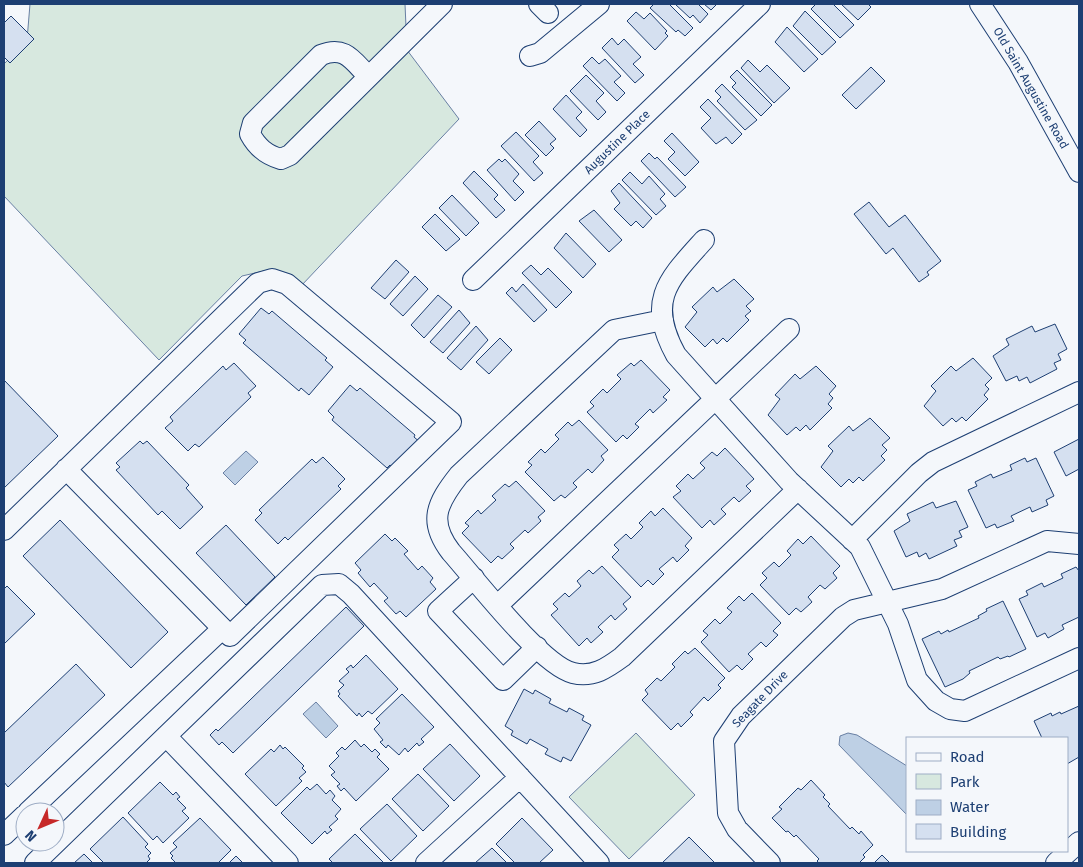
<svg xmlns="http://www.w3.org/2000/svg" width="1083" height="867" viewBox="0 0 1083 867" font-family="'Fira Sans',sans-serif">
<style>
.green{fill:#d7e8df;stroke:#687fa3}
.water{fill:#bed0e5;stroke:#687fa3}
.building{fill:#d5e0f0;stroke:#1d3f73}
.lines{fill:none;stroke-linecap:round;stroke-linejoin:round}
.minor-casing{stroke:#1d3f73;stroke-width:22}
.minor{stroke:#f4f7fb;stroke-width:20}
.labels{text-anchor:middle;stroke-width:4;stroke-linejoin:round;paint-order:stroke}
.street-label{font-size:12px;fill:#1d3f73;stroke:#f4f7fb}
</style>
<rect width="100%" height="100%" fill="#f4f7fb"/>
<!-- green -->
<path class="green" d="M30,4H405L407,50L459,119L301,286L268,270L242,276L159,360L4,196V64L27,40Z
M636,733L695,795L629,859L569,797Z"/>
<!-- water -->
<path class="water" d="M246,451L258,462L235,485L223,473Z
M316,702L338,726L326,738L303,714Z
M848,733L857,735L907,766V815L839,745L840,736Z"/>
<!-- building -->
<path class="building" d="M654,4H669L693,28L685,36L678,30L676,32L650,8Z
M675,4H698L708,14L700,23L693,15L690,18Z
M704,4H717L711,10Z
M816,4H833L854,25L840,38L811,9Z
M841,4H868L871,7L858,20Z
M805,11L836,42L822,55L793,26Z
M636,12L644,19L650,13L667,31L665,33L668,36L655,50L627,21Z
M11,16L34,39L10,63L4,57V23Z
M787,27L818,59L804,72L775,42Z
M612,38L618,45L624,39L641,57L633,64L644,75L635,83L602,48Z
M592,57L599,64L605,59L621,76L614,82L625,93L617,101L583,66Z
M748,60L760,72L767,65L790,88L774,103L741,68Z
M871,67L885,81L856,109L842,95Z
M737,70L772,105L761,116L732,87L736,83L730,77Z
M586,75L604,93L596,101L606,112L598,120L570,91Z
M722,84L757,120L745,130L717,101L721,97L715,91Z
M566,95L582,112L576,118L587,130L580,137L553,109Z
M708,99L742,134L732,144L726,137L716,144L701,128L711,118L700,107Z
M539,121L556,139L550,144L554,148L546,156L525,135Z
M516,132L539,156L533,162L543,173L534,181L501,146Z
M672,133L699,162L685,176L668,159L675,152L664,141Z
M649,153L655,159L657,157L686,187L675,197L641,161Z
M499,159L502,162L505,159L519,174L513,181L524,192L515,201L487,170Z
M474,171L498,195L494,199L505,210L496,218L463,183Z
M630,172L642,184L649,176L665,194L660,199L666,206L656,215L622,180Z
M619,183L652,218L643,228L636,221L631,226L614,209L620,203L611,191Z
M452,195L479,223L466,236L439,208Z
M869,202L889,227L905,215L941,261L927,272L929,275L919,282L893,248L886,254L854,214Z
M594,210L622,240L609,252L579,221Z
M435,214L460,239L446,251L422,227Z
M566,233L596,264L583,278L554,248Z
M396,260L409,272L385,299L371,288Z
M531,265L541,275L548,268L572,292L556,308L522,273Z
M415,276L428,289L403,316L390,304Z
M734,279L754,299L746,306L751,311L745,316L749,320L727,342L723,338L717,344L713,339L705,347L685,327L697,312L692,307L713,287L717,292Z
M523,284L547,310L534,322L506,293L512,287L516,292Z
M438,295L452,307L424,338L411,325Z
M261,308L269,314L272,311L327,358L325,360L333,367L309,395L301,388L299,391L243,343L246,340L239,334Z
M459,310L470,323L443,353L430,342Z
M1055,324L1067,349L1058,354L1061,360L1054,363L1057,369L1030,383L1027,377L1019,381L1017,376L1006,381L993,356L1009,345L1006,339L1032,326L1035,332Z
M476,326L488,340L461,370L447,358Z
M500,338L512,350L489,374L476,362Z
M973,358L992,378L985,385L989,389L984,395L988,399L966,421L962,417L956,422L952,418L943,426L924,406L936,391L931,386L951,366L956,371Z
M641,360L670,390L663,397L667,400L653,413L650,409L635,424L639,427L627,439L623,435L616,442L587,412L594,406L590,402L603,389L607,393L621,379L617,375L631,363L634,366Z
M234,363L256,386L248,393L251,397L199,447L195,444L188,451L165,428L173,421L170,417L223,366L226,370Z
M816,366L836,386L829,394L833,398L828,404L832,408L810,430L806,425L800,431L796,427L787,435L768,415L780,399L775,395L795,374L800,379Z
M4,380L58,436L4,488Z
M350,385L357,391L360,388L415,435L414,437L422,444L398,472L390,465L387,468L332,420L334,417L328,411Z
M870,418L890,438L882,445L887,450L881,456L885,460L863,481L859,477L853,483L849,479L841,487L821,467L833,451L828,446L849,426L853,431Z
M579,420L608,450L601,456L604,460L592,473L588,469L573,483L577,487L565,498L561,495L554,501L525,472L532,465L528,462L541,449L545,453L559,439L555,435L568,422L572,426Z
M1079,439V469L1066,476L1054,452Z
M140,441L143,444L147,441L189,485L186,488L203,507L180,529L162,511L158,515L116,470L120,467L116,463Z
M725,448L754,479L746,486L751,491L739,502L734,497L721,509L726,514L714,525L710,520L702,528L673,497L681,491L676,486L688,474L693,479L705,468L700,463L712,452L717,456Z
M323,457L345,479L338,486L341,489L288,540L285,537L278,544L255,520L262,513L259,510L312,459L316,463Z
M1025,458L1027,462L1036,458L1054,496L1046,500L1048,505L1032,512L1030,507L1011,516L1014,521L997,528L995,524L986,528L968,490L977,486L975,482L991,474L993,478L1012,470L1010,465Z
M516,481L545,511L538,517L541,521L528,533L525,530L510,544L514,548L502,559L498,556L491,563L462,533L469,526L465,523L478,510L481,514L496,500L492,496L505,484L509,487Z
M956,501L968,527L959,531L962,537L954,540L957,546L929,559L926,553L919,557L917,552L906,557L894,531L910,521L907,514L933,502L936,508Z
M663,508L692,538L685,546L689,550L677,562L673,557L659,569L664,574L653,585L648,580L641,587L612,557L619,550L614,545L626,534L631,539L643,527L639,523L651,511L655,516Z
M60,520L168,632L131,668L23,556Z
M226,525L275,577L246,605L196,553Z
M385,534L392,541L395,538L408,551L404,554L418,570L422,566L433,578L430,582L436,589L406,617L400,611L396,614L384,601L388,598L374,583L370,587L358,573L361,570L355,563Z
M811,536L840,566L833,573L837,578L825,589L820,585L808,597L812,602L801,612L796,608L789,615L760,585L767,578L762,573L774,562L779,567L791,555L787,551L798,539L803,544Z
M602,566L631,597L623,604L627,609L615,620L611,615L598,627L603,632L591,643L587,638L579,646L551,615L558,609L553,604L565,593L569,597L581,586L577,581L589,570L593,574Z
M1076,567L1079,571V617L1062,625L1064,629L1048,638L1045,633L1037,637L1019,599L1028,595L1026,591L1042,583L1044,587L1063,578L1061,574Z
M7,586L35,614L4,644V589Z
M752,593L781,623L773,631L778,635L766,647L761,642L748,654L753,659L742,670L737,665L729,672L701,642L708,635L703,631L715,619L720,624L732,612L727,608L739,596L744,601Z
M1003,601L1026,649L1009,657L1008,656L1000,659L998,657L969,671L970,673L963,679L945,687L922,639L939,631L941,634L948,630L949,632L979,618L978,616L987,611L986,609Z
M346,607L364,626L233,753L222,742L219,745L210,735L216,729L218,731Z
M695,648L725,678L718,685L721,688L708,701L704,697L690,712L693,715L681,727L678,723L671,730L642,700L648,694L645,690L657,678L661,681L675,667L672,664L685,651L688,654Z
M366,655L398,689L372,714L368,711L362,717L359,713L357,716L338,696L340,694L338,691L344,685L339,681L349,672L346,669L351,665L353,668Z
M76,664L105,695L8,787L4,782V733Z
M524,689L533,694L535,690L551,699L549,703L567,712L569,708L584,716L582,720L591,725L571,761L563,757L561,762L545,754L548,749L530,739L527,744L511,735L513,731L505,726Z
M402,694L434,727L421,739L424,742L419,746L417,743L408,752L405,748L399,755L388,745L386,748L380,742L383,740L374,729L380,723L376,719Z
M1079,706V757L1067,764V738H1042L1034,721L1051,713L1052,716L1060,712L1061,714Z
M355,740L361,747L364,744L372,752L375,749L380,754L377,757L389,769L356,801L344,788L341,791L337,786L340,784L331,775L335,772L329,766L339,756L336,753L342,747L345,750Z
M450,744L480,776L454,801L423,769Z
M280,745L283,749L285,747L304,766L302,768L306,772L299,778L302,781L276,806L245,774L271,749L274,752Z
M418,774L449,806L423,831L392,799Z
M811,780L825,795L823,797L830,804L828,806L850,829L852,827L859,834L861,831L873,845L863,855L865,857L859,863H819L817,861L819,859L796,835L794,837L788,831L786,832L772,818L782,809L779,807L798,788L801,790Z
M160,782L173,795L176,792L180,797L177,799L186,808L182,811L189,818L163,843L157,836L153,840L128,813Z
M317,784L326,794L330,790L335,796L332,800L341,809L335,816L338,819L329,827L332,830L327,834L325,831L312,844L281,813L307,787L310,790Z
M387,804L417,836L391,861L360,829Z
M123,817L148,844L145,847L151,853L148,856L150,859L146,863H104L90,849Z
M200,818L231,850L218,863H176L171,858L173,856L170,853L177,847L173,843Z
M522,818L553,850L539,863H515L496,844Z
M355,834L384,863H333L329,859Z
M689,837L715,863H662Z
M492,848L507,863H475Z
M84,854L93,863H74Z
M882,855L890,863H874Z
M236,856L243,863H229Z"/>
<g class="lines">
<!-- minor casing -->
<g class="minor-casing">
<path id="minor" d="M539,4L548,13
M980,4L1018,62L1079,172
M530,56L540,53L599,4
M368,76C353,61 345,45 321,55L253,123L250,134C257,147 266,155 281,159L290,155L442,4
M704,240C668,280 646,300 676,355L789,481L860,547L898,624L917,680L936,701L950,709L965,711L1079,658
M473,280L760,4
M663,320L614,330L459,475C436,504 428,522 451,552C476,580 541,665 573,673C593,678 607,668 622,657L798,489
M4,530L258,283L272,279L287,284L451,422L230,636L66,469
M852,540L919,473L933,462L1079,392
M474,578L438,611L503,680L537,647
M498,605L789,329
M166,736L288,863
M28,812L222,629
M4,835L25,815
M35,863L322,585L339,584L351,594L599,863
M426,863L520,777
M770,863L737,829L728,813L724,741L741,716L843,617L854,610L942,589L1047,541L1079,544
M1056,863L1079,842"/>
</g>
<!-- minor -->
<use href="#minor" class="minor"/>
</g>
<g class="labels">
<!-- street labels -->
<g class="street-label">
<text transform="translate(1031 88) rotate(60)" y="4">Old Saint Augustine Road</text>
<text transform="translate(617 142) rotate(-44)" y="4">Augustine Place</text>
<text transform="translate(760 699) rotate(-46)" y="4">Seagate Drive</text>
</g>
</g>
<!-- border -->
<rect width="1083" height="867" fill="none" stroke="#1d3f73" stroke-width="10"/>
<!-- legend -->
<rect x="906" y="737" width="162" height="115" fill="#f4f7fb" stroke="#9eadc5"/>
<rect x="916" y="753" width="25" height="8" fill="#f4f7fb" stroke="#9eadc5"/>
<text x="950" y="762" font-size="15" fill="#1d3f73">Road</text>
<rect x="916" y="774" width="25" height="15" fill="#d7e8df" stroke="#9eadc5"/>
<text x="950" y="787" font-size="15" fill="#1d3f73">Park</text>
<rect x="916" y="800" width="25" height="15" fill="#bed0e5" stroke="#9eadc5"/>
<text x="950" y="812" font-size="15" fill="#1d3f73">Water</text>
<rect x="916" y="824" width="25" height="15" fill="#d5e0f0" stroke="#9eadc5"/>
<text x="950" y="837" font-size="15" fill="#1d3f73">Building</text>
<!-- north arrow -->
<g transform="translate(40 827) rotate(226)"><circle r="24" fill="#f4f7fb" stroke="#9eadc5"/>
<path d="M0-4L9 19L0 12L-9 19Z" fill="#c62828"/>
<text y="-8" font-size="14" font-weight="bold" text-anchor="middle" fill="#1d3f73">N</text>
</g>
</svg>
